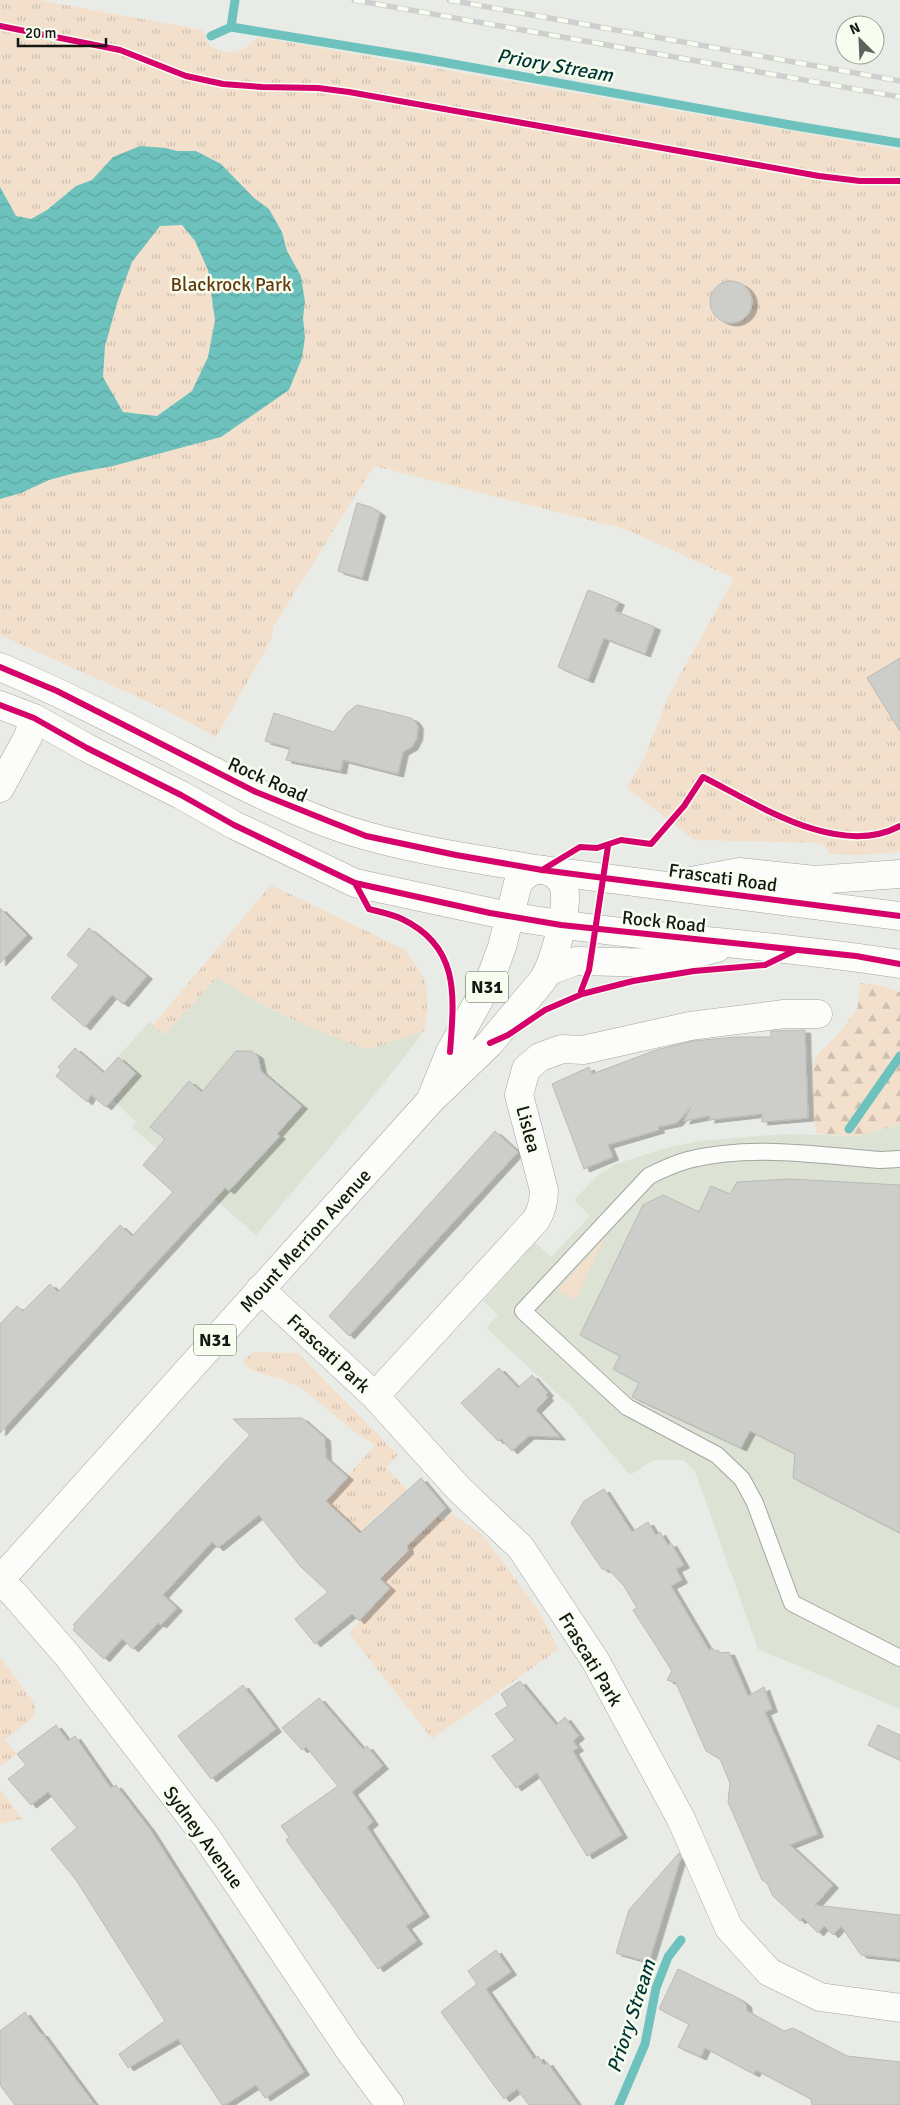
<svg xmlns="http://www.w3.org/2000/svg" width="900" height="2105" viewBox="0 0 900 2105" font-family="Signika,sans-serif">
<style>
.built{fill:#dce2d4}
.grass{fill:url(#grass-tufts)}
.forest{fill:url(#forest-firs)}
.garden{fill:#f3e0cc}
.water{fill:url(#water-waves);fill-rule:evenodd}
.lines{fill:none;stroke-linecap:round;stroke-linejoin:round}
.stream{stroke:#6ec2bd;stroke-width:9}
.building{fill:#cdcec9;stroke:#babab6;filter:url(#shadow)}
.service-casing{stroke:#a3a5a0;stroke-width:18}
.minor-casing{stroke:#a3a5a0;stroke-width:29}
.secondary-casing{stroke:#a3a5a0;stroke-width:29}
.trunk-casing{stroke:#a3a5a0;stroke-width:29}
.service{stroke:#fcfcfb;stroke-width:16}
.minor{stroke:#fcfcfb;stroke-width:28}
.secondary{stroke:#fcfcfb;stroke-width:28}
.trunk{stroke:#fcfcfb;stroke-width:28}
.rail-casing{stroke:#cfd0cd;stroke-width:5.5}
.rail{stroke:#f7fef0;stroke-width:4;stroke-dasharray:11;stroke-linecap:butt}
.cycleway-casing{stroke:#f7fef0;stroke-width:9}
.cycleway{stroke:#d6006c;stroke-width:6}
.labels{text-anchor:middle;stroke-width:5;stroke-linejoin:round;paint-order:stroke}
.shield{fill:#f7fef0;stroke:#595c55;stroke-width:1}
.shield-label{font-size:18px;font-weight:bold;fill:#151712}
.park-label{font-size:19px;fill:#633a0f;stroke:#f7fef0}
.street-label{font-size:19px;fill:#151712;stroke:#f7fef0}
.water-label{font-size:20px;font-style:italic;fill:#003736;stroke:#f7fef0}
</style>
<defs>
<pattern id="grass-tufts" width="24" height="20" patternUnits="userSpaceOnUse" patternTransform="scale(1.25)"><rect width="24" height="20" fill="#f3e0cc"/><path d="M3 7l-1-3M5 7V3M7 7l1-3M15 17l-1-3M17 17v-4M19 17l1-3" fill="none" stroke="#cfbfae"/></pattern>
<pattern id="forest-firs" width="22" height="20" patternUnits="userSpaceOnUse" patternTransform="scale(1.25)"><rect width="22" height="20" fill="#f3e0cc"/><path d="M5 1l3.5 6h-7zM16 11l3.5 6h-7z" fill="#cfbfae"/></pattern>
<pattern id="water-waves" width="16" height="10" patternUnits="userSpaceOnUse" patternTransform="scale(1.25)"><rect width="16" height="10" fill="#6ec2bd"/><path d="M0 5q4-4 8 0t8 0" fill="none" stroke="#5ea6a1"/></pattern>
<filter id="shadow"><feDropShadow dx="5.5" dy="3" stdDeviation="0" flood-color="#0004"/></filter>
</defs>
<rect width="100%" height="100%" fill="#e9ece6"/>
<!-- built -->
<path class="built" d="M271,885L405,950L424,978L427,993V1012L424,1031L377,1092L256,1235L132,1127L136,1122L113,1100L136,1073L118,1057L149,1022L154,1025Z
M900,1121V1709L758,1649L695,1471L683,1460H654L630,1475L572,1407L486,1328L498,1315L483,1301L535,1243L551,1257L590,1216L574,1200L598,1175L616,1164L666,1148L700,1141L783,1134L857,1136L898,1125Z"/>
<!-- grass -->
<path class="grass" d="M0,0H38L203,30L209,45C228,58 243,53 258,37L900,150V852L861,855L828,854V849L821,843L694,840L626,787L643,761L668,697L734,578L625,529L374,466L273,627L271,640L216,737L164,709L0,635Z
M271,885L405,950L419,970L426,986L427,1012L424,1031L367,1050C316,1029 263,1010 218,977L164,1035L153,1025Z
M253,1352L298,1353L398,1455L386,1467L407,1490L359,1532L325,1502L375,1445L356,1433L303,1389L281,1379L251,1370L243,1362Z
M451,1513L482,1534L536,1607L559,1649L432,1739L349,1633L390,1588L377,1576L408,1551L407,1546L438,1517L442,1521Z
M0,1657L35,1704L34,1717L5,1740L17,1754L0,1767Z
M0,1789L22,1819L0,1824Z"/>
<!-- forest -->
<path class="forest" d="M860,983L879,985L900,992V1121L898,1125L857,1136L817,1134L813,1117V1074L815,1057L840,1032L858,1007Z"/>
<!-- garden -->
<path class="garden" d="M605,1237L576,1299L557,1291Z"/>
<!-- water -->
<path class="water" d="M140,146L166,148L177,151H196L221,164L254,198L269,209L282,232L287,251L301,276L305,302L303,318L305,337L302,358L289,390L221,437L113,466L75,473L49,480L21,493L0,499V187L16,216L31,219L47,210L76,186L92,180L113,157ZM182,225L195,241L208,270L215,320L208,357L192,391L157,416L123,412L103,377L105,346L118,300L132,262L160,226Z"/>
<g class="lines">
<!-- stream -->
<path class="stream" d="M235,0L231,27L420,58L796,126L900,143
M211,36L231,27
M849,1129L900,1056
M619,2105L645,2044L656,1988L668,1957L681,1940"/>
</g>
<!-- building -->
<path class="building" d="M710 302a21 21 0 1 1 42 0a21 21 0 1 1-42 0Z
M357,503L371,507L380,513L362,578L338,571Z
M588,590L619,602L615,611L655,627L645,654L604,638L588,680L558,667Z
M900,658V731L867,678Z
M357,705L411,718L415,721L418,726L417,738L412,747L403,752L398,774L343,760L341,771L286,760L290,748L265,741L274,713L334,732L347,713Z
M0,908L27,935L0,963Z
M89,928L147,976L123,1004L112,995L85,1027L51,998L79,965L67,955Z
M805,1030L808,1118L762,1122V1114L709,1120L710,1116L684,1121L691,1107L677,1123L658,1127L659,1130L608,1145L613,1157L584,1169L552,1084L589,1067L592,1074L656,1050L693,1041L736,1037H771V1031Z
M75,1048L104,1073L118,1057L136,1073L106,1107L91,1095L87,1102L56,1076L61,1070L58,1067Z
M236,1051H251L258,1056L261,1071L302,1106L277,1134L280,1136L229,1191L225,1188L0,1433V1324L17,1306L23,1311L50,1284L58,1292L120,1225L132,1236L173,1192L143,1165L165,1139L150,1127L189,1081L202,1092Z
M495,1131L518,1152L349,1336L329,1316Z
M790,1179L900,1185V1533L793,1478L795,1454L750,1431L741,1448L632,1397L639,1383L613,1369L620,1356L580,1335L643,1205L663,1195L699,1212L711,1186L730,1194L737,1182Z
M499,1368L518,1388L532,1375L548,1393L546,1395L548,1398L536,1410L560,1437L529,1436L512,1451L501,1439L498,1441L461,1403Z
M302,1418L325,1438L326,1458L348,1477L326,1501L360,1533L421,1478L446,1508L407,1546L408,1551L380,1579L390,1588L359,1621L352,1614L315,1644L295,1619L328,1592L301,1567L259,1515L218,1548L212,1542L163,1595L177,1608L161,1625L158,1623L133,1649L122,1639L104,1659L73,1630L75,1627L73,1625L250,1435L233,1419Z
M604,1489L632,1532L648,1522L656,1535L660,1532L668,1545L671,1543L684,1565L676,1569L682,1580L671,1586L709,1650L713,1648L714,1651L718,1650L719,1653L729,1652L748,1696L764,1687L772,1709L765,1712L818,1834L790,1845L833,1885L815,1905L900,1915V1959L861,1955L841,1926L833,1935L824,1926L818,1933L803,1918L800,1921L773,1896L767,1883L762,1880L728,1802L730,1783L720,1759L706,1751L676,1683L667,1680L672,1671L633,1610L637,1608L624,1586L609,1570L602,1569L571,1523L584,1501Z
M520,1681L556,1725L565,1717L579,1736L573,1741L578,1748L573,1751L622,1835L587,1856L537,1773L516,1788L492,1756L515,1740L495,1714L508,1706L501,1694Z
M243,1685L276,1729L211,1779L178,1736Z
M319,1698L363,1749L367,1746L383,1766L352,1792L373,1822L367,1827L424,1914L406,1926L417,1941L378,1969L286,1840L289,1837L281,1826L338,1786L306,1747L302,1750L282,1728Z
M56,1725L68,1741L75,1736L111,1788L116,1785L150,1829L304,2072L265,2098L256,2085L225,2105H222L178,2039L128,2068L119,2054L165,2021L76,1880L51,1849L77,1828L48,1792L31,1805L8,1779L26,1765L17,1754Z
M878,1725L900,1735V1760L868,1745Z
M679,1853L681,1857L649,1962L616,1953L629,1910Z
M496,1950L511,1972L486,1989L534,2059L538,2056L544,2065L547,2062L578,2105H529L517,2089L504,2099L441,2012L477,1984L468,1971Z
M678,1969L738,1998L746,2004L747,2011L784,2031L793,2028L847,2056L900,2062V2105H812L811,2099L756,2070L754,2074L705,2048L701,2057L678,2047L689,2024L659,2009Z
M25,2012L41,2034L42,2033L95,2105H15L0,2085V2031Z"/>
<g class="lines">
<!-- service casing -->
<g class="service-casing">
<path id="service" d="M900,1159L880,1160C817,1155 750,1144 688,1160C674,1164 661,1170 649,1176L523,1311L627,1407L717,1455L742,1479L755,1503L792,1603L900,1658"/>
</g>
<!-- minor casing -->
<g class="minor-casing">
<path id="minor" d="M0,788L28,737L34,718
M260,1289L375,1396L459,1489L521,1548L595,1660L681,1819L729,1928L769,1972L820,1997L900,2008
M375,1396L536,1220C542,1210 544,1202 544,1190L519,1095L526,1069L540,1057L562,1049L583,1050L690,1026L784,1014H818
M0,1581L14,1594L67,1655L207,1838L350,2051L390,2105"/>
</g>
<!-- secondary casing -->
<g class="secondary-casing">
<path id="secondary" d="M0,667C71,697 139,733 207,768C258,793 312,821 367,836C424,852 484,860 542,870
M0,705L34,718L87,748L181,795L234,825L355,883L509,916"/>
</g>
<!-- trunk casing -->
<g class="trunk-casing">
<path id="trunk" d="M542,870L900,916
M691,881L739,872L815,880L900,874
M509,916C639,939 771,943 900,964
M549,971L576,961L661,963L717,948
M0,1580L430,1101L490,1043L542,981C554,964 569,908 564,887C561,878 553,872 544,870C533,868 525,874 518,883L502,947L489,982L450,1052L430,1101"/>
</g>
<!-- service -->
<use href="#service" class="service"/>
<!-- minor -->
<use href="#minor" class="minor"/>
<!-- secondary -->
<use href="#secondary" class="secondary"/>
<!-- trunk -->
<use href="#trunk" class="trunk"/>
<!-- rail casing -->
<g class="rail-casing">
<path id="rail" d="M354,0L900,97
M449,0L900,81"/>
</g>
<!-- rail -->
<use href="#rail" class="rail"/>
<!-- cycleway casing -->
<g class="cycleway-casing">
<path id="cycleway" d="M0,26L120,50L186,76L223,84L262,87L318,88L349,92L819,176L860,181H900
M0,667L57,691L256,792L366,836L456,855L542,870L900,916
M0,705L34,718L87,748L181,795L234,825L355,883L490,913L561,925L856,956L900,964
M542,870L580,847L597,848L621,840L651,844L684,806L703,777C757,804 838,859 900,826
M355,883L369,909C380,912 392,914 402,919C461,947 454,998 450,1052
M581,991L589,970L608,846
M490,1043L508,1035L545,1010L582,994L633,981L694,971L765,965L796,950"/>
</g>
<!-- cycleway -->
<use href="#cycleway" class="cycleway"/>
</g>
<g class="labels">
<!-- shield labels -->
<g class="shield">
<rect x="466" y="971.5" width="42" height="31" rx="4"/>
<rect x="194" y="1324.5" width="42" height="31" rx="4"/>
</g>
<g class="shield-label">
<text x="487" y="993">N31</text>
<text x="215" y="1346">N31</text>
</g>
<!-- park labels -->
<g class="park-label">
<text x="231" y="291">Blackrock Park</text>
</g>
<!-- street labels -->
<g class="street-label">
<text transform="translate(268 779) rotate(24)" y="7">Rock Road</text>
<text transform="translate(723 877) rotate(8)" y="7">Frascati Road</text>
<text transform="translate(664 921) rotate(6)" y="7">Rock Road</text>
<text transform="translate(529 1129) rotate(75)" y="7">Lislea</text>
<text transform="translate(305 1240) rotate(-48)" y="7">Mount Merrion Avenue</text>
<text transform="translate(329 1353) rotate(43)" y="7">Frascati Park</text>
<text transform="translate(591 1659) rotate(59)" y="7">Frascati Park</text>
<text transform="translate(204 1837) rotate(54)" y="7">Sydney Avenue</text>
</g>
<!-- water labels -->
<g class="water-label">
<text transform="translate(555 65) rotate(10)" y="7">Priory Stream</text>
<text transform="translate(631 2016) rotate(-72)" y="7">Priory Stream</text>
</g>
</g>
<!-- north arrow -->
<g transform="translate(860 40) rotate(336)"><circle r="24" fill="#f7fef0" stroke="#9da297"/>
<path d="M0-4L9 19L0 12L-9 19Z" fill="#5f625c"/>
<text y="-8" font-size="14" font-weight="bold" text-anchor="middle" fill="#151712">N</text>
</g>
<!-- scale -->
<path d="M18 38v8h88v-8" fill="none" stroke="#151712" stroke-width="2.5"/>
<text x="25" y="38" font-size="15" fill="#151712" stroke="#f7fef0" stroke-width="4" paint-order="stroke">20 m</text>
</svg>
